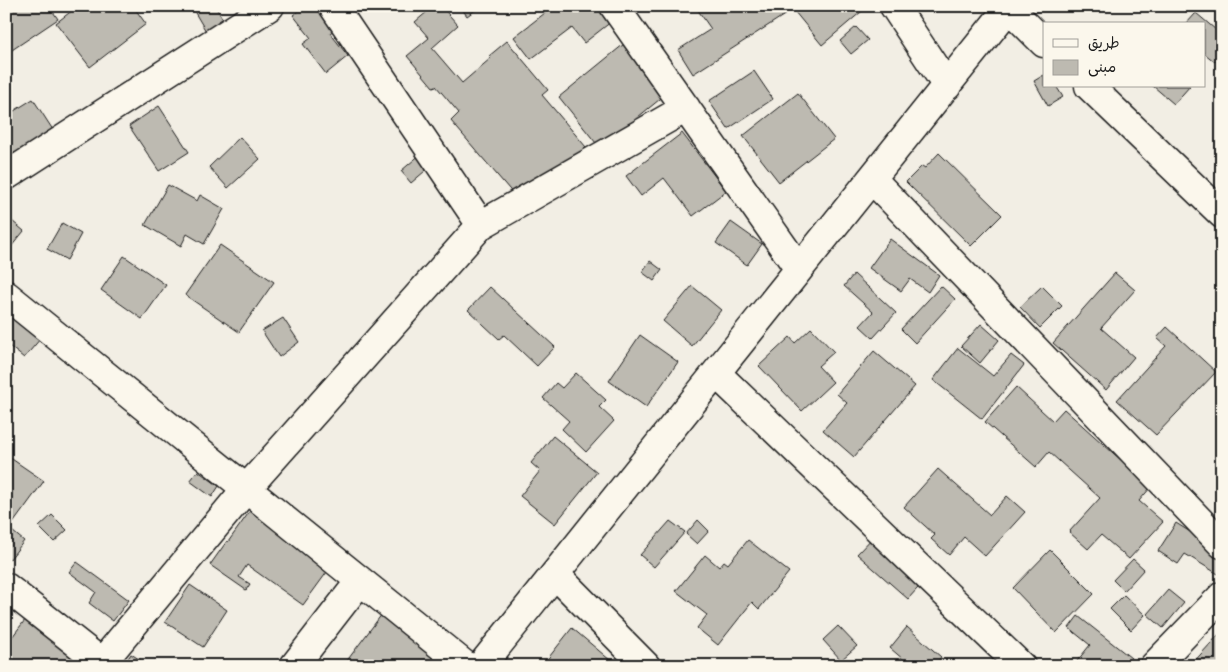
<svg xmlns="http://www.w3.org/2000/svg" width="1228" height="672" viewBox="0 0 1228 672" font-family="Pangolin,'Playpen Sans Arabic',sans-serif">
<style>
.building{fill:#bdbab1;stroke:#1c1c1c}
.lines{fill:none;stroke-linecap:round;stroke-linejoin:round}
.minor-casing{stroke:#1c1c1c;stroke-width:31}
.minor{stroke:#fbf7ec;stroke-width:28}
</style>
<rect width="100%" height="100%" fill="#f2eee4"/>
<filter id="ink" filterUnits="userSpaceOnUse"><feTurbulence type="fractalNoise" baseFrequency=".02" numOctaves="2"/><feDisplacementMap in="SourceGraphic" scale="10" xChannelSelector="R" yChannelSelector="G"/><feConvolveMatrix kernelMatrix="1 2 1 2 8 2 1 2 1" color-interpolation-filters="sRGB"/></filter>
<g filter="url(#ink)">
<!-- building -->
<path class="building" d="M6,6H49L58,19L6,54Z
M78,6H133L146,24L90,67L56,23Z
M191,6H215L224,21L207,33Z
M305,6H336L347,20L330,33L348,56L326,74L303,44L311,38L293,15Z
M434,6H441L458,25L432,48L462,83L491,58L489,56L507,41L548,90L542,95L586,147L521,203L451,121L459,113L436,86L433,87L407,56L429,38L415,22Z
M460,6H481L467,16Z
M554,6H606L616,18L584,43L572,28L531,59L514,37Z
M695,6H746L747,8L750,6H781L786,14L693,74L678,50L711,29Z
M790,6H868L822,45Z
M1196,13L1222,35V55L1215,62L1204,53V24H1186Z
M856,27L868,40L851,54L840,41Z
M624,44L665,95L600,148L559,97Z
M754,71L773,99L728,129L709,101Z
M1044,75V86H1056L1063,97L1048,106L1034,81Z
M1153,86H1190L1174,104Z
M798,93L834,139L779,182L743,136Z
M33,99L55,133L6,166V116Z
M159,106L189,152L159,171L129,126Z
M682,133L726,191L693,216L664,178L641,196L626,176Z
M240,137L260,159L228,188L209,167Z
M422,153L432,165L411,183L401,171Z
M939,153L1002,215L971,246L906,182L922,166L925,168Z
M168,185L197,201L200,195L224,209L204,244L187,234L181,246L145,225Z
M6,216L24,231L6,253Z
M731,222L762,244L747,265L716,243Z
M62,223L81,234L67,260L47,249Z
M890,239L939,275L928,292L910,279L901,291L869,268Z
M220,245L274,282L239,332L185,295Z
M124,256L166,285L142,319L101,290Z
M650,261L662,270L654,281L642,272Z
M1115,273L1135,290L1101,328L1134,357L1106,390L1053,343Z
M854,274L896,313L873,338L860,326L873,312L844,286Z
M692,286L721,310L692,346L663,321Z
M941,286L955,299L915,343L901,329Z
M1042,286L1062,306L1040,328L1020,307Z
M490,287L555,347L537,366L504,335L499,339L468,310Z
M11,313L41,338L24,358L9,346L6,350V319Z
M283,318L299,342L279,357L262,331Z
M981,324L999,340L980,363L961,346Z
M1167,327L1216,372L1156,435L1117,400L1166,346L1157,338Z
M811,328L834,352L818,366L833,382L802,411L759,366L790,337L795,343Z
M640,335L678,362L646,407L609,381Z
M958,348L993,376L1011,355L1024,365L982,419L933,380Z
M874,351L915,386L854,457L823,430L847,403L837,394Z
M576,373L606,400L599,407L614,421L586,452L562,429L569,421L543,398L556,383L562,388Z
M1016,387L1053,421L1064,409L1151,487L1139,501L1163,522L1129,559L1101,535L1088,549L1069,532L1100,498L1049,452L1036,467L985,422Z
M553,436L597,472L555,524L520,496L540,471L531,463Z
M6,455L44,481L6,533Z
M938,469L990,515L1007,496L1025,512L985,556L964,537L949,555L931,539L935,535L904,507Z
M198,471L219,486L212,497L190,481Z
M250,511L330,568L303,605L247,565L239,577L250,584L246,590L210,565L227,541L228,542Z
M52,515L67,530L54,542L39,527Z
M698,520L709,531L697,544L686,534Z
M670,521L685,532L654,567L640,555Z
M1176,523L1222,552V568L1218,574L1185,554L1178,564L1158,551Z
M12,531L24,541L10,559L6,556V537Z
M876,534L926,579L908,599L857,554Z
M748,540L789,572L759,609L752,602L718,645L697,628L707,615L676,591L705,555L719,567L724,561L728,564Z
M1050,550L1094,594L1056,633L1013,588Z
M1133,559L1144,569L1124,591L1113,580Z
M77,562L129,600L113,621L89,603L96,592L69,572Z
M190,585L227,610L203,647L165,622Z
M1168,590L1184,603L1163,628L1147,614Z
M1124,595L1145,615L1131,630L1110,609Z
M382,614L435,654L426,666H343Z
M1078,616L1131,658L1126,666H1073L1090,645L1069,628Z
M25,620L82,662L79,666H6V645Z
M838,626L857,646L841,660L823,640Z
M907,627L941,657L934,666H911L890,648Z
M572,628L617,666H542Z
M1222,631V666H1190Z
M131,654L150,666H123Z"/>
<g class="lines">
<!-- minor casing -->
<g class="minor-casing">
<path id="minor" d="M614,6L799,269
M894,6L947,86
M1009,8L1044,43
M1089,86L1222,214
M6,176L270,6
M872,179L1222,544
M481,225L686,108
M6,295L466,666
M716,373L1021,666
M555,574L646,666
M6,587L101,662
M99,666L246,489L481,225L333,6
M294,666L360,581
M481,666L1010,6
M1154,666L1222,596"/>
</g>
<!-- minor -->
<use href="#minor" class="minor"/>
</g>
</g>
<!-- margin -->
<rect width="1228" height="672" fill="none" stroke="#fbf7ec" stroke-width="25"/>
<rect x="12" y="12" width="1203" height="647" fill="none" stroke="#1c1c1c" stroke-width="2" filter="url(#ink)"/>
<!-- legend -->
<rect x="1043" y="22" width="162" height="65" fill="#fbf7ec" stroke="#a29f99"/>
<rect x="1053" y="39" width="25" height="8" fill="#fbf7ec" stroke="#a29f99"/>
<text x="1088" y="48" font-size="15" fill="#1c1c1c">طريق</text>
<rect x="1053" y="60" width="25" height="15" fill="#bdbab1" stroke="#a29f99"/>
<text x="1088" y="72" font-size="15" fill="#1c1c1c">مبنى</text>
</svg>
